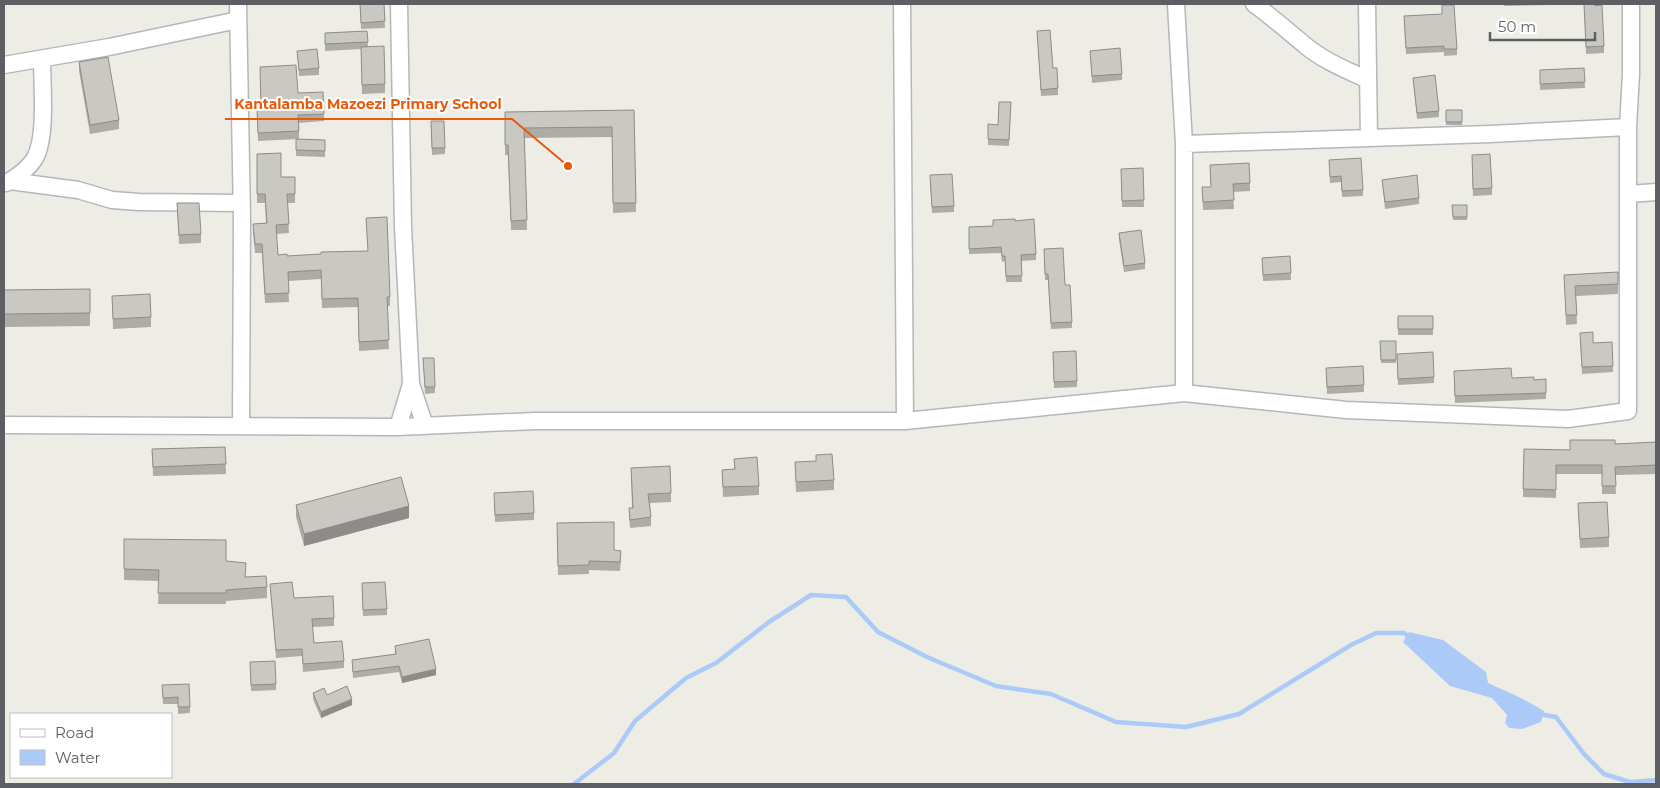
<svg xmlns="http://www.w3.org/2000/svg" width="1660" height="788" viewBox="0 0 1660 788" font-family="Montserrat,sans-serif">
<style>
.water{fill:#accaf7}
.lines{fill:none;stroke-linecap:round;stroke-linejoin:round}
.stream{stroke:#accaf7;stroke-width:4.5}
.minor-casing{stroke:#b5b6bb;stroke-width:19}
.minor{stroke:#fff;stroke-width:16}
.wall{fill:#adaca7}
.shaded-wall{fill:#8d8c88}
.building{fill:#c9c8c2;stroke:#8d8c88}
.leader{fill:none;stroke:#e8590c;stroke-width:2}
.callout-dot{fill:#e8590c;stroke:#fff;stroke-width:2}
.callout-label{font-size:14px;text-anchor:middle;font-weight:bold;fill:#e8590c;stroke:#fff;stroke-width:4;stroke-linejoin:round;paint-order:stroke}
</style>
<rect width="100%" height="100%" fill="#eeede5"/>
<!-- water -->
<path class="water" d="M1409,632L1443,640L1486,672L1488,683C1508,692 1527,700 1544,711L1541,722L1522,729L1509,728L1505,723L1507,715L1492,698L1450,686L1403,642Z"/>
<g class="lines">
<!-- stream -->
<path class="stream" d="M1539,714L1556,717L1584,754L1604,774L1630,782L1656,780
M574,784L614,753L635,721L686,678L716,663L769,622L811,595L846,597L878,632L927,657L996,686L1051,694L1116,722L1186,727L1239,714L1351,645L1376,633H1404L1412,639"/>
<!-- minor casing -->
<g class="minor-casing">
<path id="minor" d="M238,4L242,219L241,426
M902,4L905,421
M1176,4L1184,144V393
M1254,4C1272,17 1289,32 1306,46C1324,61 1347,70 1368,80
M1367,4L1369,138
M4,65L109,47L238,20
M1184,144L1490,134L1628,127
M10,181L78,190L112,200L139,202L242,203
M6,183C16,178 29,168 35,158C47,136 42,85 42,59
M1629,194L1656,192
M411,384L425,426
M4,425L398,427L535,421H905L1184,393L1346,410L1568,419L1628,411V127L1631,74V4
M398,427L411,384L403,227L399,4"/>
</g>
<!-- minor -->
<use href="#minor" class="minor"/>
</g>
<!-- wall -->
<path class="wall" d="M360,4H384L385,28L361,29Z
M1504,4H1553V5L1504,6Z
M1584,4H1595L1604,46V53L1586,54Z
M1404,22L1457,49V55L1444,56V52L1406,54Z
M367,31L368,46L385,84V93L362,94L361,49L325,51V33Z
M1037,31L1053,68L1058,88V95L1041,96Z
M297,51L319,68V75L299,76Z
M1090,51L1122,74V80L1092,83Z
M79,62L119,120V129L90,134L79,71Z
M1584,68L1585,88L1540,90V70Z
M1413,78L1439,111V117L1417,119Z
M298,93L324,114V121L299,123V139L258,141L257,109H261Z
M1011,102L1009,146L988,145V124L998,125Z
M634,110L636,212L613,213L612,137L524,138L527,230H511L508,155H505V112Z
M1446,110H1462V125H1446Z
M431,128L445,148V154L432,155Z
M296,139L325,140V157L296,156Z
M257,154L281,177H295V203H287L289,233L276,234L278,255L287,256L368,251L366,218L390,297V306H387L389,349L359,351L358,307L322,308L321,279L288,281L289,302L265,303L262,253H255L253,233V224L266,223L265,203H257Z
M1329,160L1363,190V196L1342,197L1341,182L1330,183Z
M1472,162L1492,188V195L1473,196Z
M1210,165L1250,183V191L1233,192L1234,209L1203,210L1202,187H1211Z
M1143,168L1144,207H1122L1121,169Z
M1382,180L1419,198V204L1385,209Z
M930,182L954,206V212L932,213Z
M177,203L201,234V243L179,244Z
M1452,205H1467V220H1453Z
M1015,221L1036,254V260L1021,261L1022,282H1006L1005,261L1002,262L1001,253L969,254V227L993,226Z
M1119,233L1145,263V269L1124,272L1119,240Z
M1044,256L1065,285L1072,322V328L1051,329L1048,280H1045Z
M1290,256L1291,280L1263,281L1262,258Z
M1618,272V294L1576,296L1577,324L1566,325L1564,275Z
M90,289V326L4,327V290Z
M112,296L151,317V327L113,329Z
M1398,316H1433V335H1398Z
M1580,339L1593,343L1613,366V372L1582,374Z
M1380,341H1396V363H1381Z
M423,358L435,387V393L425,394Z
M1053,358L1077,381V387L1054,388Z
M1397,360L1434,377V383L1398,385Z
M1363,366L1364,392L1327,394L1326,368Z
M1454,377L1512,378L1534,380L1546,379V399L1455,403Z
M1615,444L1656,446V474L1615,475L1616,494H1602V474H1556V498L1523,497L1524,449L1570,450Z
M225,447L226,474L153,476L152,449Z
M734,459L759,486V495L723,497L722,470L734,469Z
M795,462L834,480V490L796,492Z
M631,468L671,493V502L650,503L651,517V526L630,528L629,517V508H632Z
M494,500L534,513V520L495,522Z
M1578,503L1609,537V547L1580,548Z
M296,505L409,518L304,546L296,517Z
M557,523L614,550L621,560L620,571L589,570V574L558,575Z
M124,539L226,561L246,577L267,587V598L226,601V604H158L159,581L124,580Z
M270,584L294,598L334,618V626L312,627L314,643L344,661V668L303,672L302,656L276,658Z
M362,590L387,609V615L363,616Z
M395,646L436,675L402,683L399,672L353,678L352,660L395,654Z
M250,668L276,684V690L251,691Z
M162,685L190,707V713L178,714V704H163Z
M313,693L327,695L352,705L321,718L313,699Z"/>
<!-- shaded-wall -->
<path class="shaded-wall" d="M409,506V518L304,546V534Z
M436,669V675L402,683V677Z
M352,699V705L321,718V712Z"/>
<!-- building -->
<path class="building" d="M360,4H384L385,21L361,23Z
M1584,4H1595V6L1602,5L1604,46L1586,47Z
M1442,5H1454L1457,49H1444V46L1406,48L1404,16L1442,14Z
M1050,30L1053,68H1057L1058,88L1041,90L1037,31Z
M367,31L368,42L325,44V33Z
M384,46L385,84L362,85L361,47Z
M1120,48L1122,74L1092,76L1090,51Z
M317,49L319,68L299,70L297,51Z
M108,57L119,120L90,125L79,62Z
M296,65L298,93L323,92L324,114L298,115L299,131L258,133L257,109H261L260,67Z
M1584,68L1585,82L1540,84V70Z
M1435,75L1439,111L1417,113L1413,78Z
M999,102H1011L1009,140L988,139V124L998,125Z
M634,110L636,203H613L612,127L524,128L527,220L511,221L508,145H505V112Z
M1446,110H1462V122H1446Z
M431,121H444L445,148H432Z
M296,139L325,140V151L296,150Z
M281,153V177H295V194H287L289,224L276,225L278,255L287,254V256L321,254V252L368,251L366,218L387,217L390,297H387L389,340L359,342L358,298L322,299L321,270L288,272L289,293L265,294L262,244H255L253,224L267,223L265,194H257V154Z
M1490,154L1492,188L1473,189L1472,155Z
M1361,158L1363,190L1342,191L1341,176L1330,177L1329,160Z
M1249,163L1250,183L1233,184L1234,200L1203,202L1202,187H1211L1210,165Z
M1143,168L1144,200L1122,201L1121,169Z
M952,174L954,206L932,207L930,175Z
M1417,175L1419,198L1385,202L1382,180Z
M177,203H199L201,234L179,235Z
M1452,205H1467V217H1453Z
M1015,219V221L1034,219L1036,254L1021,255L1022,276H1006L1005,256H1002L1001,247L969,249V227L993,226V220Z
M1141,230L1145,263L1124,266L1119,233Z
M1063,248L1065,285H1070L1072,322L1051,323L1048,274H1045L1044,249Z
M1290,256L1291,273L1263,275L1262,258Z
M1618,272V284L1575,286L1577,315H1566L1564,275Z
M90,289V313L4,314V290Z
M150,294L151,317L113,319L112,296Z
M1398,316H1433V329H1398Z
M1593,332V343L1612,342L1613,366L1582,367L1580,333Z
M1380,341H1396V360H1381Z
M1076,351L1077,381L1054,382L1053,352Z
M1433,352L1434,377L1398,379L1397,354Z
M423,358H434L435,387H425Z
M1363,366L1364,385L1327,387L1326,368Z
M1511,368L1512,378L1534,377V380L1546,379V393L1455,396L1454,371Z
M1570,440H1615V444L1656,442V465L1615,467L1616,486H1602V465H1556V490L1523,489L1524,449L1570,450Z
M225,447L226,464L153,467L152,449Z
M832,454L834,480L796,482L795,462L816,461V455Z
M757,457L759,486L723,487L722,470L735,469L734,459Z
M670,466L671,493L648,494L651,517L630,520L629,508H633L631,468Z
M401,477L409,506L304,534L296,505Z
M533,491L534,513L495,515L494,493Z
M1607,502L1609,537L1580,539L1578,503Z
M614,522V550L621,551L620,562L589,561V565L558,566L557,523Z
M124,539L226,540V561L246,563L245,577L266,576L267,587L226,590V593H158L159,570L124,569Z
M292,582L294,598L333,596L334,618L312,619L314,643L342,641L344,661L303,664L302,649L276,650L270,584Z
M385,582L387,609L363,610L362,583Z
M429,639L436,669L402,677L399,666L353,672L352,660L396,654L395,646Z
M275,661L276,684L251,685L250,662Z
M189,684L190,707H178V697L163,698L162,685Z
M347,686L352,699L321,712L313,693L324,688L327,695Z"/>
<!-- callouts -->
<path class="leader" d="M568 166L512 119H225"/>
<circle class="callout-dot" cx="568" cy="166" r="5"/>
<g class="callout-label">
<text x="368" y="109">Kantalamba Mazoezi Primary School</text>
</g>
<!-- border -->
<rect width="1660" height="788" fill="none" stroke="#5d5f64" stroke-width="10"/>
<!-- legend -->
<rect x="10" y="713" width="162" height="65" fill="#ffffff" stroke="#bebfc1"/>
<rect x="20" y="729" width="25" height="8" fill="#ffffff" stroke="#bebfc1"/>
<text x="55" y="738" font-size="15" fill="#5d5f64">Road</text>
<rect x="20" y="750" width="25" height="15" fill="#accaf7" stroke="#bebfc1"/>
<text x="55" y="763" font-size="15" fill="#5d5f64">Water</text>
<!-- scale -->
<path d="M1490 32v8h105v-8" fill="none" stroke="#5d5f64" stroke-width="2.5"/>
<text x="1498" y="32" font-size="15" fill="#5d5f64" stroke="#ffffff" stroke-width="4" paint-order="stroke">50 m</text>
</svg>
